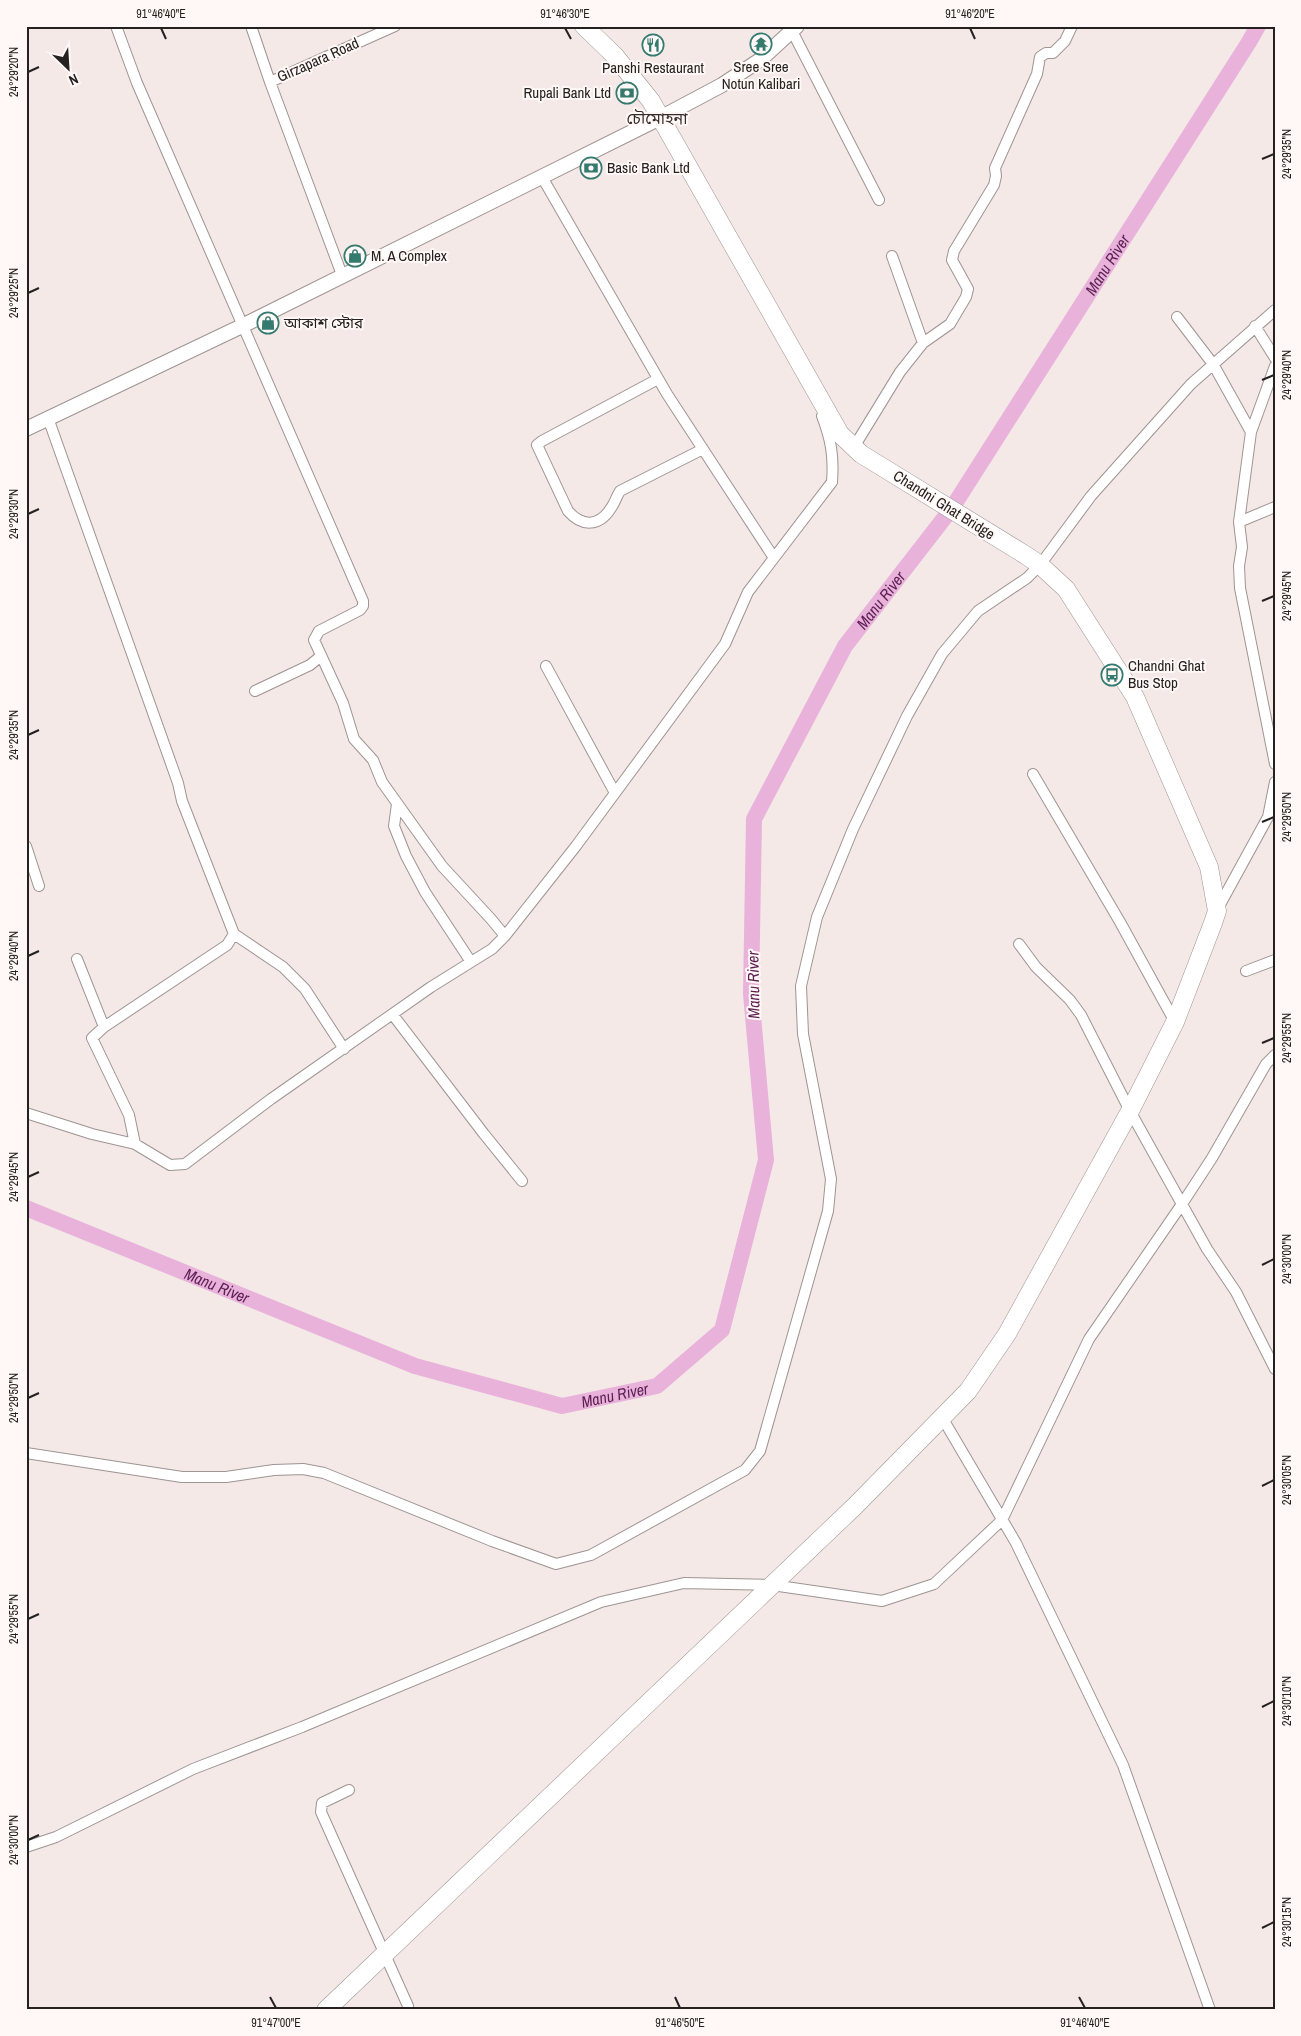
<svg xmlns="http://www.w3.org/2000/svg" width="1301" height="2036" viewBox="0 0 1301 2036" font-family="'Archivo Narrow','Noto Sans Bengali',sans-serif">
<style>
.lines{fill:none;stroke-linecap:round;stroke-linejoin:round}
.river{stroke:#e8b2db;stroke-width:16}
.street-casing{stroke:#9e9492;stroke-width:12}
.secondary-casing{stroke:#9e9492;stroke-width:16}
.highway-casing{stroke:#9e9492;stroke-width:19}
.street{stroke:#fff;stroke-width:10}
.secondary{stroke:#fff;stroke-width:14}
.highway{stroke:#fff;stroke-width:18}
.ticks{fill:none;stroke:#242120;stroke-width:2}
.labels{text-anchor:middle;stroke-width:4;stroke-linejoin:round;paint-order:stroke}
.street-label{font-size:15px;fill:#242120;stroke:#fff8f6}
.poi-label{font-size:15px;fill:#242120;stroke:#fff8f6;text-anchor:start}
.neighbourhood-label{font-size:16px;fill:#352c2a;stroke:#fff8f6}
.water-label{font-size:16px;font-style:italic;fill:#5d1f52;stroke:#fff8f6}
.neatline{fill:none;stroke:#242120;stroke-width:2}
.ticks-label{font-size:12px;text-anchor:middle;fill:#242120}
</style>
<rect width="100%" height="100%" fill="#f4e9e7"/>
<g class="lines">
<!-- river -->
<path class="river" id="s1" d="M26,1208L415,1366L562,1406L657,1386L722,1330L766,1160L751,994L754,819L845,646L952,508L1249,42L1258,26"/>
<!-- street casing -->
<g class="street-casing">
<path id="street" d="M116,26L137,83L363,601V606L360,610L319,631L314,640L343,703L354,739L373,760L382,782L442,866L491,919L505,936
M251,26L270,82L342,275
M792,31L879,200
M270,82L395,26
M542,177L667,394L774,558
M892,256L923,343
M1177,317L1213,364L1251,432
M1255,326L1275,358
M1275,366L1251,432L1239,522L1242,547L1239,566L1240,588L1275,764
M658,379L542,441L537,445L568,511C582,527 599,527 611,508C615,503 616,497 620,491L703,449
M48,418L178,783L182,801L234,934L227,945L104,1027L92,1038L129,1115L135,1144
M854,447L900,372L923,343L950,324L966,297L968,289L952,260L954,251L994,185L996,176L995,168L1037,74L1040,57L1046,53H1053L1065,41L1072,26
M1239,522L1275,507
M546,666L615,793
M255,691L310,665L321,656
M1033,774L1120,922L1175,1022
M397,804L394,826L406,856L425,892L471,962
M26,846L39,886
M1217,910L1268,817L1275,782
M234,934L283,967L305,989L344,1049
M1019,944L1036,967L1070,1000L1081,1015L1130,1111L1207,1249L1236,1292L1275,1369
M77,959L104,1027
M1246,971L1275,960
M393,1015L484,1134L522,1181
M26,1113L92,1134L135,1144L170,1165L185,1164L271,1099L431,987L492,949L505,936L576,846L725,644L748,592L832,482C834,456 831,440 822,416
M943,1419L1016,1543L1123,1765L1210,2010
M26,1453L182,1477H226L274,1470L303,1469L324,1473L492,1541L556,1564L591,1555L745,1470L760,1451L828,1211L831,1179L803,1034L801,986L817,917L853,829L907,716L942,654L978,611L1027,578L1040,565L1091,496L1191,384L1275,310
M349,1790L322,1803L321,1812L408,2006V2010
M26,1847L56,1837L193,1769L302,1727L601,1602L684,1583L772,1585L882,1601L934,1584L1002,1520L1089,1339L1182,1204L1212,1158L1266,1064L1275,1055"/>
</g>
<!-- secondary casing -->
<g class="secondary-casing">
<path id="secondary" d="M26,429L242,326L660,118L722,85L760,60L797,26"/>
</g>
<!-- highway casing -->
<g class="highway-casing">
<path id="highway" d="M326,2010L855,1506L968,1391L1007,1334L1130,1111L1175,1022L1213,923L1217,911L1209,867L1135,697L1066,589L1040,565L1027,556L861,454L840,434L651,101L615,56L584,26"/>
</g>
<!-- street -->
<use href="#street" class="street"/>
<!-- secondary -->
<use href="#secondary" class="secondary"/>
<!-- highway -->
<use href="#highway" class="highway"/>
</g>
<!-- ticks -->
<path class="ticks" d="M161,28L166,39M565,28L571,39M970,28L975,39M28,72L39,67M1262,159L1274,154M28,293L39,288M1262,380L1274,375M28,514L39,509M1262,601L1274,596M28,735L39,730M1262,822L1274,817M28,956L39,951M1262,1043L1274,1038M28,1177L39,1172M1262,1265L1274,1259M28,1398L39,1393M1262,1486L1274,1480M28,1619L39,1614M1262,1707L1274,1701M28,1840L39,1835M1262,1928L1274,1922M270,1997L276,2008M675,1997L680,2008M1079,1997L1085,2008"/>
<!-- icons -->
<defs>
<g id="temple-ring" transform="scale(1.125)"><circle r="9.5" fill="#fff8f6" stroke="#347a6f" stroke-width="1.5"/><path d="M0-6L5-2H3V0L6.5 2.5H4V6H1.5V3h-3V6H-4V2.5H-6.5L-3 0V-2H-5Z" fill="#347a6f"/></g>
<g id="restaurant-ring" transform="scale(1.125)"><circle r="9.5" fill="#fff8f6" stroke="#347a6f" stroke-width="1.5"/><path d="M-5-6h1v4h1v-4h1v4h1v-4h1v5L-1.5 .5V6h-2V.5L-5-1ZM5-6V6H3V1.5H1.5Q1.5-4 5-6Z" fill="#347a6f"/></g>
<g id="bank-ring" transform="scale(1.125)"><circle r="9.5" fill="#fff8f6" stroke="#347a6f" stroke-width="1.5"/><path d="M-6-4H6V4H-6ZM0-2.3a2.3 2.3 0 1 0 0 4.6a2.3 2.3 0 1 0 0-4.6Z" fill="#347a6f"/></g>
<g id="shop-ring" transform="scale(1.125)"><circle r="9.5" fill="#fff8f6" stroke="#347a6f" stroke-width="1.5"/><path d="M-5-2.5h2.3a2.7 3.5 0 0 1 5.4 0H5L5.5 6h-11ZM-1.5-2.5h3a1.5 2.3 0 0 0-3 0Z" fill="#347a6f"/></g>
<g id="bus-ring" transform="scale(1.125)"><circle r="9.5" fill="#fff8f6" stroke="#347a6f" stroke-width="1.5"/><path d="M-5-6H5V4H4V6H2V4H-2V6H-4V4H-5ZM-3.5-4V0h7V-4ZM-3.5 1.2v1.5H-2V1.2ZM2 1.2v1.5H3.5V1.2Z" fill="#347a6f"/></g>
</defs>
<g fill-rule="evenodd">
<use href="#temple-ring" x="761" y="44"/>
<use href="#restaurant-ring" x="653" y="45"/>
<use href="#bank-ring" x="627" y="93"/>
<use href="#bank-ring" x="591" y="168"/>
<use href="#shop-ring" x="355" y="256"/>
<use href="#shop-ring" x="268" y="323"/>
<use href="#bus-ring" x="1112" y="675"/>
</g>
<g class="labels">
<!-- street labels -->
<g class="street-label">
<text transform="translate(318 60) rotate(-24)" y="5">Girzapara Road</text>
<text transform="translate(944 505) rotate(32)" y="5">Chandni Ghat Bridge</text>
</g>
<!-- poi labels -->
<g class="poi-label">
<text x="761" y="72" text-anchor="middle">Sree Sree<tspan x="761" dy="17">Notun Kalibari</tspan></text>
<text x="653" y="73" text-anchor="middle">Panshi Restaurant</text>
<text x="611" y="98" text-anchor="end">Rupali Bank Ltd</text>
<text x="607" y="173">Basic Bank Ltd</text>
<text x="371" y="261">M. A Complex</text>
<text x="284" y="328">আকাশ স্টোর</text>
<text x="1128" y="671">Chandni Ghat<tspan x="1128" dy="17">Bus Stop</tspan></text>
</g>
<!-- neighbourhood labels -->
<g class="neighbourhood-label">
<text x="657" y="124">চৌমোহনা</text>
</g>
<!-- water labels -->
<g class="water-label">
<text dy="6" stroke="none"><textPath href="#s1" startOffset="1931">Manu River</textPath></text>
<text dy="6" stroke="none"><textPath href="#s1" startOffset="1526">Manu River</textPath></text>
<text transform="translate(753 985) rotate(-91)" y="6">Manu River</text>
<text dy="6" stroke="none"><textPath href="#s1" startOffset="206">Manu River</textPath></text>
<text dy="6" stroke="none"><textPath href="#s1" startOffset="626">Manu River</textPath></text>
</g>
</g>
<!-- border -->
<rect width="1301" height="2036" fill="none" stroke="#fff8f6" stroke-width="55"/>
<!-- north arrow -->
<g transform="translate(68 68) rotate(155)" stroke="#fff8f6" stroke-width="4" paint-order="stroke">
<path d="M0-4L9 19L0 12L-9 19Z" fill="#242120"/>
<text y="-8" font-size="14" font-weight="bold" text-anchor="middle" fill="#242120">N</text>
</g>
<rect x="28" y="28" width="1246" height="1980" class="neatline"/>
<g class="ticks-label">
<text x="161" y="18">91°46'40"E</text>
<text x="565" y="18">91°46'30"E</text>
<text x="970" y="18">91°46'20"E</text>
<text transform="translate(14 72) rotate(-90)" y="4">24°29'20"N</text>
<text transform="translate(1287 154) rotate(-90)" y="4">24°29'35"N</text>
<text transform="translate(14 293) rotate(-90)" y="4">24°29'25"N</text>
<text transform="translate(1287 375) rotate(-90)" y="4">24°29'40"N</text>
<text transform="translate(14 514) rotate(-90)" y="4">24°29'30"N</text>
<text transform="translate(1287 596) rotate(-90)" y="4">24°29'45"N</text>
<text transform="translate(14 735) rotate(-90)" y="4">24°29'35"N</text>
<text transform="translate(1287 817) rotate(-90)" y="4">24°29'50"N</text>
<text transform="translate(14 956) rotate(-90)" y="4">24°29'40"N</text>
<text transform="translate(1287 1038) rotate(-90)" y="4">24°29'55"N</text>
<text transform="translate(14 1177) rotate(-90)" y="4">24°29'45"N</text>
<text transform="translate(1287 1259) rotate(-90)" y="4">24°30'00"N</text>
<text transform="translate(14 1398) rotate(-90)" y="4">24°29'50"N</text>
<text transform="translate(1287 1480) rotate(-90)" y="4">24°30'05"N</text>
<text transform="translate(14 1619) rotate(-90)" y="4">24°29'55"N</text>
<text transform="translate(1287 1701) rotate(-90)" y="4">24°30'10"N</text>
<text transform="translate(14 1840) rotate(-90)" y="4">24°30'00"N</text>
<text transform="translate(1287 1922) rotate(-90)" y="4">24°30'15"N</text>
<text x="276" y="2027">91°47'00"E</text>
<text x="680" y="2027">91°46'50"E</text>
<text x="1085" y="2027">91°46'40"E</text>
</g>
</svg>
